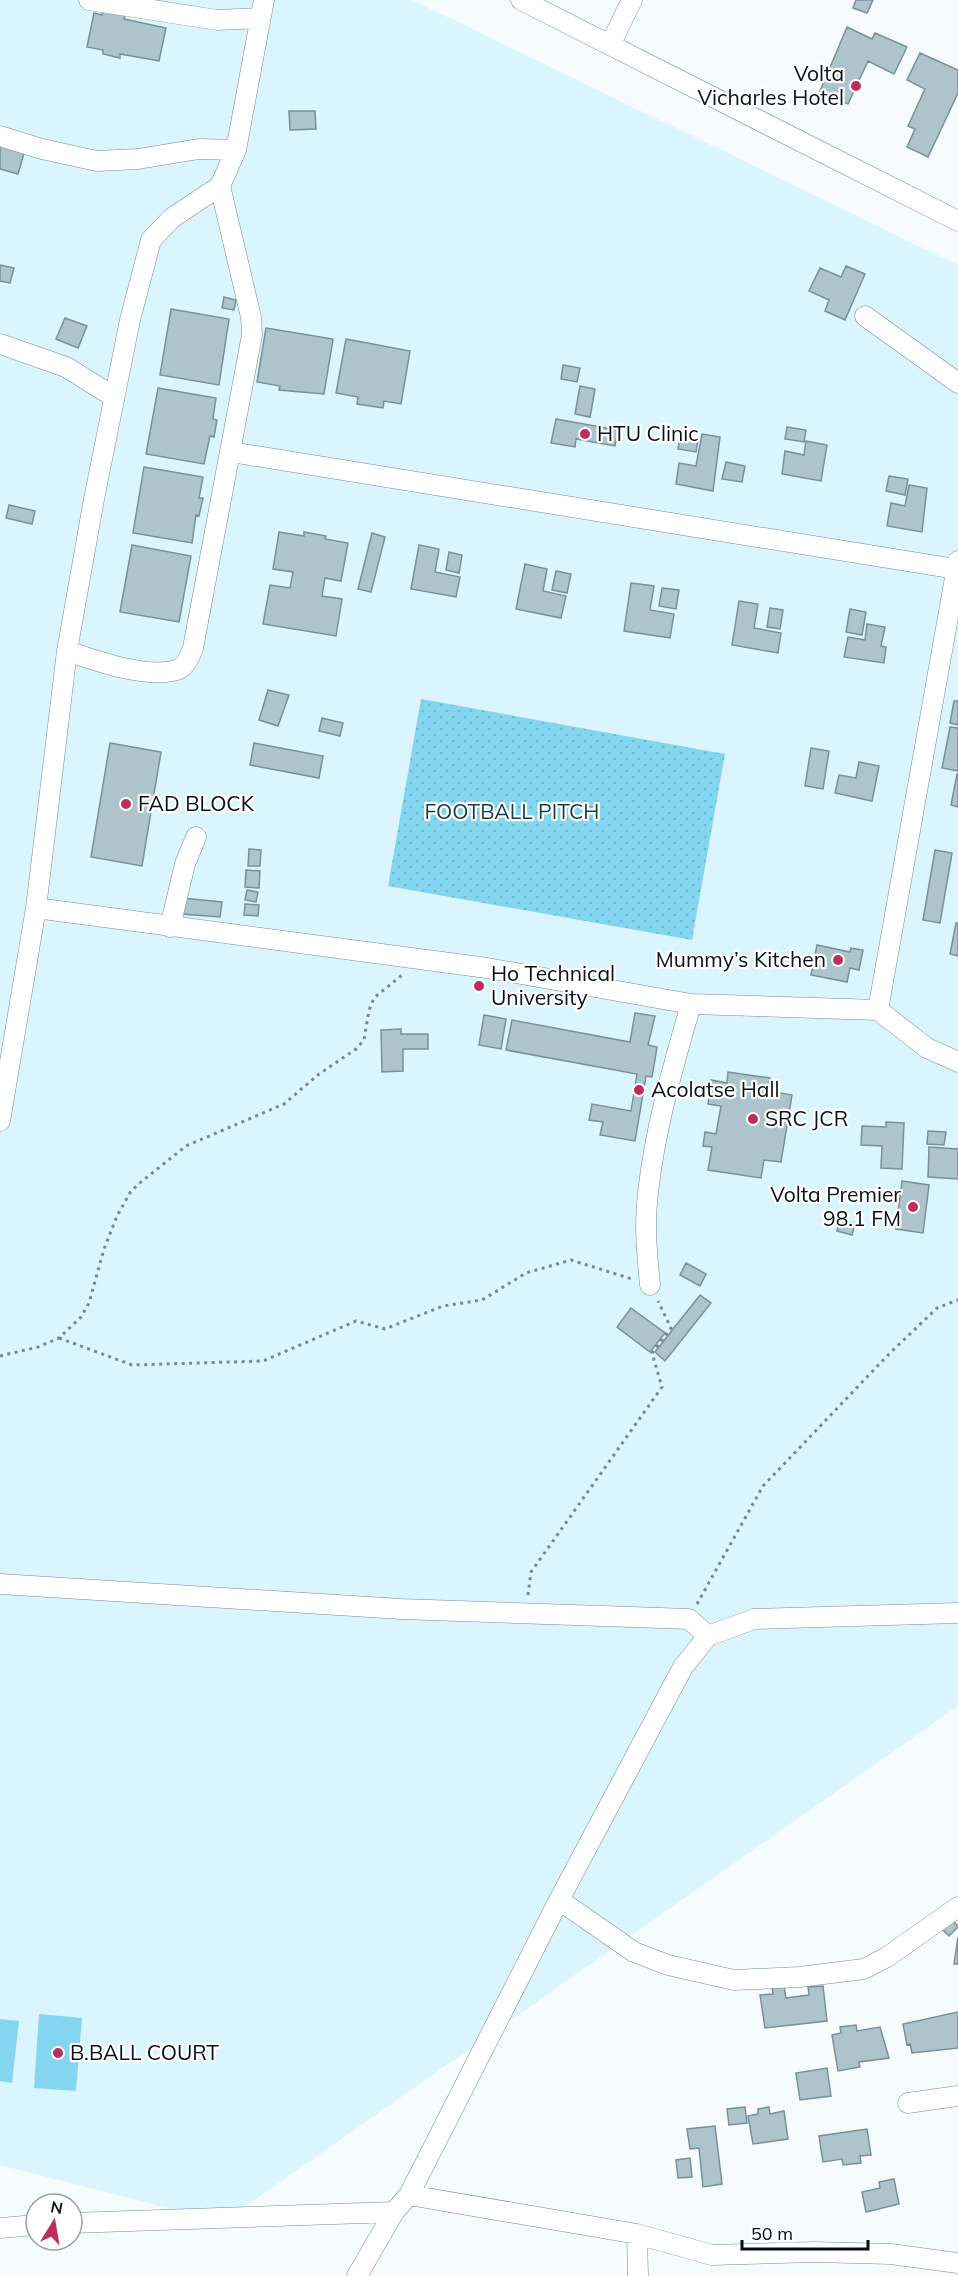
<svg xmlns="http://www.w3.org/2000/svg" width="958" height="2276" viewBox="0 0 958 2276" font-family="Mulish,sans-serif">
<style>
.built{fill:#daf5fe}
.green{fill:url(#green-dots)}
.pitch{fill:#84d5ef}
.building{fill:#adc4cc;stroke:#799097;stroke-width:1.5}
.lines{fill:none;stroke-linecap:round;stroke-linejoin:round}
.minor-casing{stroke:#758b93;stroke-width:21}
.path{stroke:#808789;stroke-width:3;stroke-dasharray:3 4.5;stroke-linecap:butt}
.minor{stroke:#fff;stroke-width:20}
.poi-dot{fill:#bd2e5c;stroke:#fff;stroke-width:2}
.labels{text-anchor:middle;stroke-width:4.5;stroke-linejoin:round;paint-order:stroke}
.poi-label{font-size:21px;fill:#070f12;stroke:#fff;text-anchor:start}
.park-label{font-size:21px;fill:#133d49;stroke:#fff}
</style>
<defs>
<pattern id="green-dots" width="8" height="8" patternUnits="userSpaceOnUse" patternTransform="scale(1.5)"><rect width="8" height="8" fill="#84d5ef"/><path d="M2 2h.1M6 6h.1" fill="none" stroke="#70b6cc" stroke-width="1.8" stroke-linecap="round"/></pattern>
</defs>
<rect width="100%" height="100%" fill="#f6fbfd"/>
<!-- built -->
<path class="built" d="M0,0H412L958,265V1706L223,2222L0,2165Z"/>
<!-- green -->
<path class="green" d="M421,699L725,754L692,940L388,886Z"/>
<!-- pitch -->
<path class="pitch" d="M39,2014L82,2018L76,2091L34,2088Z
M0,2019L19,2021L12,2083L0,2081Z"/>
<!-- building -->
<path class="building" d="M856,0H873L867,13L853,8Z
M103,10L125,15L124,19L166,28L159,61L120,54V58L103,54V50L87,47L94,13L102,15Z
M847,27L872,39L875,33L907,47L894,74L868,61L848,104L820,91Z
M920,53L958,70V93L928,157L907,147L915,129L908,126L925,89L907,80Z
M289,111H315L316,129L290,130Z
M0,143L25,150L18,174L0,169Z
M0,265L14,268L10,283L0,281Z
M846,266L865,274L845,320L825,311L829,300L809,291L820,268L841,277Z
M224,297L236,300L234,310L222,308Z
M171,309L229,319L219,385L160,375Z
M65,318L87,326L78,348L56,339Z
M266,328L333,339L324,394L279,390L280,386L257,382Z
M346,339L410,351L401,404L384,401L383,408L357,404L358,397L336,393Z
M563,365L580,368L577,382L561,379Z
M580,386L595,389L590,417L575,414Z
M158,388L216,398L213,419L217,420L214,437L210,436L204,464L146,454Z
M556,419L618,430L615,446L576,439L575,447L551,443Z
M787,427L806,430L804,442L785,439Z
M702,434L720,437L713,491L676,484L679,463L696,466Z
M680,437L698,440L696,452L678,449Z
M806,441L827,445L821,481L782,474L785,451L804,455Z
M726,462L745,466L742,482L722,479Z
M144,467L203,477L199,498H203L199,516L196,515L192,543L133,533Z
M889,476L908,479L905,495L886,491Z
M909,485L927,488L922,532L887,526L891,503L905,506Z
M9,505L35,511L32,524L6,518Z
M279,532L304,536V532L326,536L325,539L348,543L341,581L325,578L322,596L342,599L336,636L263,624L270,585L290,588L293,572L273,569Z
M372,533L385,537L371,592L358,589Z
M132,545L191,556L179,622L120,612Z
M419,545L439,549L435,572L460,577L456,597L411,589Z
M449,552L462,555L459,573L446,570Z
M525,564L547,569L543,591L566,596L561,618L516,609Z
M556,571L571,574L567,593L552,590Z
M631,583L654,586L650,610L674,614L670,638L624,631Z
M662,588L679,590L676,609L659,606Z
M739,601L758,604L754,628L781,633L778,653L732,645Z
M770,608L783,610L780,629L767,627Z
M850,609L866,612L862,635L846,632Z
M867,624L885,627L881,646L886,647L884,663L844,657L848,637L865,640Z
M268,690L289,695L278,726L259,720Z
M954,701H958V725L950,723Z
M322,718L343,723L340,736L319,731Z
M950,727L958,728V771L942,768Z
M110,743L161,752L142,866L91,857Z
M254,743L323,756L319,778L250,765Z
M811,748L829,751L823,789L805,786Z
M859,762L879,766L872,801L835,793L839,775L856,778Z
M957,774H958V807L951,805Z
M249,849L261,850L260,866H248Z
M935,850L952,853L940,923L923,920Z
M246,870L260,871L259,888L245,887Z
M247,890L258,892L256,902L245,900Z
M182,898L222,902L220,917L181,914Z
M245,904L259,905L258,916L244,915Z
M956,923H958V956L950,954Z
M817,945L850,952L851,948L863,950L859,970L850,968L847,982L811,975Z
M635,1013L655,1016L648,1045L657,1047L652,1077L646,1076L635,1141L600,1135L603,1122L589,1120L592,1104L631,1111L637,1074L506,1050L512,1020L630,1042Z
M484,1015L506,1019L501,1049L479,1045Z
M401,1029V1034H428V1049H403V1071L382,1072L381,1030Z
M728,1072L770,1078L768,1091L792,1095L781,1162L764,1160L761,1178L708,1170L712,1147L703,1146L705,1132L716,1134L721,1106L708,1104L711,1080L727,1083Z
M886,1122L904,1123L902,1169L881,1168L882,1146L861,1145L862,1126L886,1127Z
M928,1131L946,1132L944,1145L927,1144Z
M929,1147L958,1149V1179L928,1177Z
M902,1181L929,1185L923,1233L896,1229Z
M840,1219L855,1223L852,1235L837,1231Z
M686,1263L706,1274L700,1286L680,1275Z
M700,1295L711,1303L665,1361L655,1352Z
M631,1308L665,1333L650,1352L617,1327Z
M951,1917L958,1927L949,1936L940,1927Z
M958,1937V1964H954Z
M784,1986L786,1998L809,1995L808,1987L823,1986L827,2021L765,2028L760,1995L773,1994L772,1987Z
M958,2012V2048L912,2053L910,2044L907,2045L903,2024Z
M856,2025L857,2031L880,2027L889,2058L859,2062L860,2067L838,2071L832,2035L841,2033L840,2027Z
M827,2068L831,2096L800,2100L796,2073Z
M745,2107L747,2123L729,2125L727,2109Z
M769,2107L770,2114L784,2111L788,2139L753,2144L748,2116L758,2114V2109Z
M715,2126L722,2184L703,2187L699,2148L690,2149L687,2129Z
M867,2129L871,2155L860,2156L861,2163L843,2165L842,2159L823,2162L819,2136Z
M690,2158L692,2177L678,2178L676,2160Z
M894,2179L899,2204L866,2212L862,2192L880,2188L879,2182Z"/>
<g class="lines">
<!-- minor casing -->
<g class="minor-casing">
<path id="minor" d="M89,0L217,20L260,18
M521,0L958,221
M611,43L632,0
M0,136L42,149L97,161L138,159L199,149L236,150
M865,316L958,383
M0,344L66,367L114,397
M231,452L956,569
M67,651C97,661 146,679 177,670C186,667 190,656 193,648L252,335L251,317L220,186
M36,908L487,968L691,1004L878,1010L927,1048L958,1062
M170,927L185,864L196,837
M878,1010L958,561
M0,1121L36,908L67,651L94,499L130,320L151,240L172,218L220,186L236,150L264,0
M650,1285C647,1255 644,1224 648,1193C655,1128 673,1067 691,1004
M0,1584L401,1609L689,1619L708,1636
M559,1900L634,1952L668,1965L734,1980L799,1977L864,1969L887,1957L958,1907
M908,2103L958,2096
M409,2195L637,2234L712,2255L814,2252L891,2254L958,2263
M72,2223L394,2212
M0,2228L36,2225
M637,2234L638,2276
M357,2276L394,2212L409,2195L559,1900L683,1667L708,1636L754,1619L958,1613"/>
</g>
<!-- path -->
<path class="path" d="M59,1338L132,1365L263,1361L356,1321L385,1329L443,1306L482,1300L526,1273L571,1260L632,1279
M0,1356L38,1347L59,1338L81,1317L89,1303L104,1249L117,1216L131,1191L141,1182L186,1146L284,1104L319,1074L356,1049L364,1040L369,1010L374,998L402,975
M528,1595L531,1572L662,1387L652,1353L671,1328L658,1301
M697,1604L763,1486L889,1354L937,1308L958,1300"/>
<!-- minor -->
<use href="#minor" class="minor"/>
</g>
<!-- markers -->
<g class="poi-dot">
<circle cx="856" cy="86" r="6"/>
<circle cx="585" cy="434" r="6"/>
<circle cx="126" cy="804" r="6"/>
<circle cx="838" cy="960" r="6"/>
<circle cx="479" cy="986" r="6"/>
<circle cx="639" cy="1090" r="6"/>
<circle cx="753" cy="1119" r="6"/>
<circle cx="913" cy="1207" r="6"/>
<circle cx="58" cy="2053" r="6"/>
</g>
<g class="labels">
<!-- poi labels -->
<g class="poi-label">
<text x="844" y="81" text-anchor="end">Volta<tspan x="844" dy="24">Vicharles Hotel</tspan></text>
<text x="597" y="441">HTU Clinic</text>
<text x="138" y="811">FAD BLOCK</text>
<text x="826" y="967" text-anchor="end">Mummy’s Kitchen</text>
<text x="491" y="981">Ho Technical<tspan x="491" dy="24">University</tspan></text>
<text x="651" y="1097">Acolatse Hall</text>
<text x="765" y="1126">SRC JCR</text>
<text x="901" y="1202" text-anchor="end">Volta Premier<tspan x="901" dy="24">98.1 FM</tspan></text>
<text x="70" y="2060">B.BALL COURT</text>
</g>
<!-- park labels -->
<g class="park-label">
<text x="512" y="819">FOOTBALL PITCH</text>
</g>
</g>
<!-- north arrow -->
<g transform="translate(54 2222) rotate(11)"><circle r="28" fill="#ffffff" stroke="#9c9fa0" stroke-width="1.5"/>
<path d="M0-4.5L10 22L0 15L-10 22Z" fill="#bd2e5c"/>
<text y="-9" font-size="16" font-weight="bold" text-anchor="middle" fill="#070f12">N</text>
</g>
<!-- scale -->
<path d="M742 2240v9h126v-9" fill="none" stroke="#070f12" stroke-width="3"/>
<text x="751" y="2240" font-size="18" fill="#070f12" stroke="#ffffff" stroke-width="4.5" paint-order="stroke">50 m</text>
</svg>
